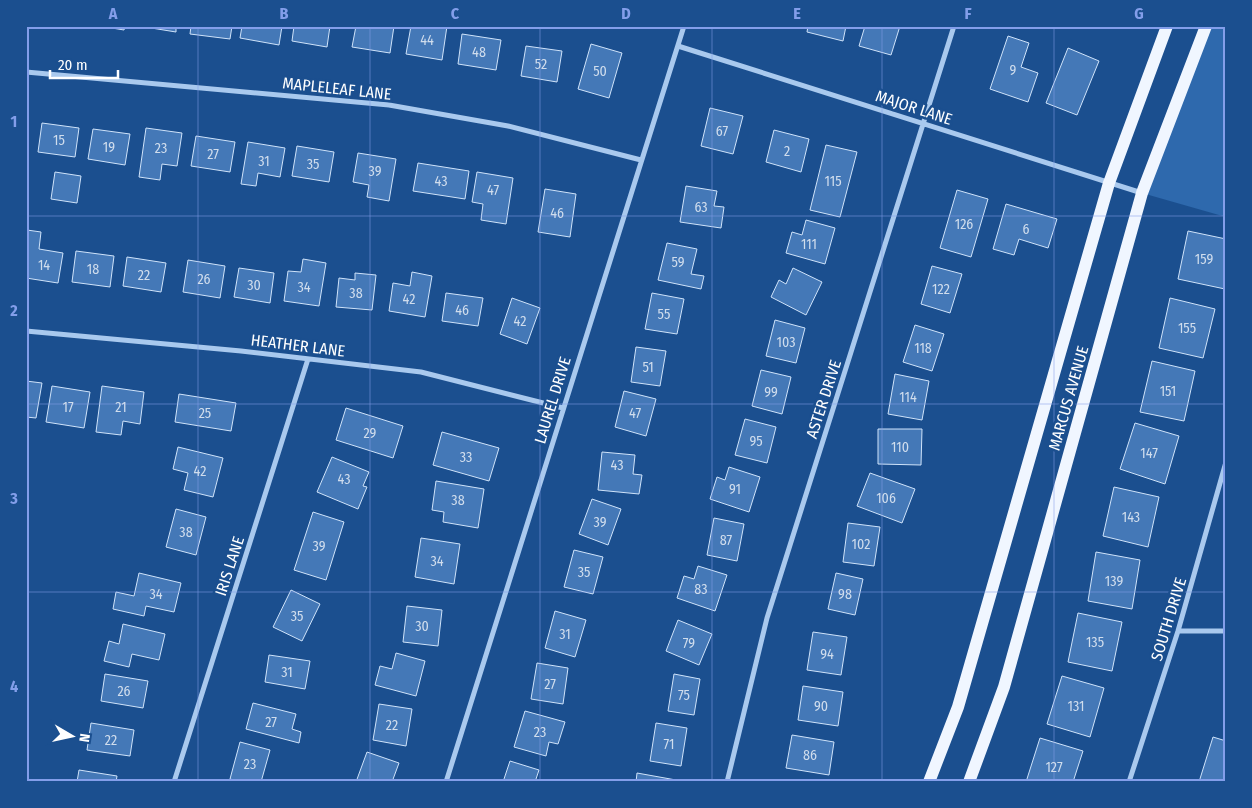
<svg xmlns="http://www.w3.org/2000/svg" width="1252" height="808" viewBox="0 0 1252 808" font-family="'Fira Sans Condensed',sans-serif">
<style>
.green{fill:#2e69ad}
.building{fill:#4478b7;stroke:#cfe3fa}
.lines{fill:none;stroke-linecap:round;stroke-linejoin:round}
.street{stroke:#a9c9ee;stroke-width:5}
.primary{stroke:#f0f6ff;stroke-width:12}
.grid{fill:none;stroke:#839eea;stroke-width:1;stroke-opacity:0.55}
.labels{text-anchor:middle;stroke-width:5;stroke-linejoin:round;paint-order:stroke}
.number-label{font-size:14px;fill:#d0dded}
.street-label{font-size:16px;fill:#fff;stroke:#1b4f8f}
.neatline{fill:none;stroke:#839eea;stroke-width:2}
.grid-label{font-size:16px;text-anchor:middle;font-weight:bold;fill:#839eea}
</style>
<rect width="100%" height="100%" fill="#1b4f8f"/>
<!-- green -->
<path class="green" d="M1207,26H1226V217L1142,193Z"/>
<!-- building -->
<path class="building" d="M100,26H125L124,30Z
M139,26H176V32Z
M191,26H232L230,39L190,34Z
M242,26H282L279,45L240,38Z
M294,26H330L327,47L292,41Z
M356,26H394L390,53L352,47Z
M411,26H447L442,60L406,54Z
M808,26H846L843,41L807,32Z
M865,26H900L891,55L859,46Z
M462,34L501,40L496,70L458,64Z
M1008,36L1029,43L1021,67L1038,73L1028,102L990,89Z
M591,44L622,53L609,98L578,89Z
M526,46L562,51L557,82L521,76Z
M1068,48L1099,61L1077,115L1046,103Z
M710,108L743,116L733,154L701,146Z
M42,123L79,128L75,157L38,152Z
M146,128L182,133L177,166L162,164L160,180L139,177Z
M93,129L130,134L125,165L88,159Z
M774,130L809,139L801,172L766,162Z
M196,136L235,142L230,172L191,166Z
M248,142L285,148L280,177L258,173L256,186L241,184Z
M826,145L857,152L840,217L810,210Z
M297,146L334,152L329,182L292,176Z
M358,153L396,159L389,201L367,197L369,185L353,182Z
M418,163L469,171L465,199L413,191Z
M55,172L81,176L77,203L51,199Z
M477,172L513,178L506,224L481,220L483,204L472,202Z
M686,186L717,191L714,206L724,207L721,228L680,222Z
M545,189L576,194L570,237L538,232Z
M957,190L988,199L971,257L940,248Z
M1006,204L1057,219L1048,248L1019,239L1014,255L993,249Z
M806,220L835,228L825,264L786,253L792,232L802,235Z
M27,230L41,232L39,249L63,253L58,283L26,278Z
M1188,231L1226,239L1225,289L1178,279Z
M667,243L697,249L691,274L704,276L701,289L658,280Z
M76,251L114,256L110,287L72,282Z
M127,257L166,263L161,292L123,286Z
M303,259L326,263L319,306L284,301L288,271L301,272Z
M188,260L225,266L220,298L183,292Z
M932,266L962,274L950,313L921,304Z
M239,268L274,273L270,303L234,297Z
M793,268L822,282L806,315L771,297L779,280L786,284Z
M412,272L432,276L425,317L389,311L393,283L410,286Z
M355,273L376,275L372,310L336,307L339,278L355,280Z
M446,293L483,298L478,326L442,321Z
M652,293L684,299L677,334L645,329Z
M512,298L540,308L527,344L500,334Z
M1170,298L1215,309L1203,358L1159,348Z
M775,320L805,328L796,363L766,356Z
M915,325L944,334L932,371L903,362Z
M636,347L666,351L660,386L631,382Z
M1152,361L1195,371L1184,421L1140,412Z
M761,370L791,377L782,414L752,406Z
M895,374L929,381L922,420L888,414Z
M26,381L42,383L36,418L26,417Z
M52,386L90,392L84,428L46,422Z
M102,386L144,392L140,424L123,421L121,435L96,432Z
M624,391L656,399L646,436L615,427Z
M179,394L236,403L231,431L175,422Z
M346,408L403,426L393,458L336,440Z
M745,419L776,427L767,463L735,455Z
M1135,423L1179,436L1165,484L1120,469Z
M878,429H922L921,465L878,464Z
M442,432L499,448L489,481L433,465Z
M178,447L223,458L213,497L184,490L188,473L173,469Z
M602,452L635,455L633,474L642,475L639,494L598,490Z
M332,457L369,472L363,486L367,487L358,509L317,492Z
M729,467L760,477L749,512L710,499L717,477L725,480Z
M870,473L915,489L902,523L857,506Z
M436,481L484,489L478,528L443,522L444,512L432,510Z
M1114,487L1159,497L1148,547L1103,536Z
M592,499L621,509L608,545L579,534Z
M176,509L206,517L196,555L166,547Z
M313,512L344,522L326,580L294,570Z
M714,518L744,524L737,561L707,555Z
M848,523L880,527L874,566L843,562Z
M421,538L460,544L454,584L415,577Z
M574,550L603,557L593,594L564,587Z
M1096,552L1140,560L1132,609L1088,601Z
M698,566L727,575L715,611L677,598L684,576L694,579Z
M139,573L181,583L174,612L146,606L144,616L113,609L116,592L134,596Z
M836,573L863,579L855,615L828,609Z
M291,590L320,604L302,641L273,627Z
M407,606L442,610L438,646L403,642Z
M555,611L586,620L575,657L545,648Z
M1078,613L1122,622L1112,671L1068,662Z
M678,620L712,634L699,665L666,651Z
M123,624L165,634L159,660L132,654L129,667L104,661L109,641L119,644Z
M813,632L847,637L841,675L807,670Z
M26,641H28V671H26Z
M396,653L425,661L416,696L375,685L380,666L392,669Z
M269,655L310,661L305,689L265,682Z
M537,663L568,668L563,704L531,699Z
M105,674L148,681L143,708L101,701Z
M674,674L700,679L694,715L668,711Z
M1062,676L1104,688L1090,737L1047,724Z
M803,686L843,692L838,726L798,720Z
M253,703L296,714L292,729L301,732L299,743L246,729Z
M379,704L412,709L406,746L373,740Z
M525,711L565,722L558,744L549,742L546,756L514,747Z
M91,723L134,730L130,756L87,750Z
M656,723L687,728L681,766L650,761Z
M792,735L834,742L829,775L786,768Z
M1213,737L1226,741V782H1199Z
M1040,738L1083,751L1073,782H1026Z
M240,742L270,750L261,782H241L230,779Z
M367,752L399,763L392,782H356Z
M510,761L539,770L535,782H503Z
M79,770L117,776L116,782H77Z
M637,773L676,780V782H636Z"/>
<g class="lines">
<!-- street -->
<path class="street" d="M678,46L1142,193
M26,72L389,105L508,126L641,160
M26,331L241,351L421,372L563,408
M1178,631H1226
M174,782L308,359
M446,782L684,26
M727,782L767,618L954,26
M1129,782L1178,631L1226,462"/>
<!-- primary -->
<path class="primary" d="M929,782L958,707L1109,183L1167,26
M969,782L1004,687L1142,193L1206,26"/>
</g>
<!-- grid -->
<path class="grid" d="M198,26V782M370,26V782M540,26V782M712,26V782M882,26V782M1054,26V782M26,216H1226M26,404H1226M26,592H1226"/>
<g class="labels">
<!-- number labels -->
<g class="number-label">
<text x="427" y="45">44</text>
<text x="479" y="57">48</text>
<text x="541" y="69">52</text>
<text x="1013" y="75">9</text>
<text x="600" y="76">50</text>
<text x="722" y="136">67</text>
<text x="59" y="145">15</text>
<text x="109" y="152">19</text>
<text x="161" y="153">23</text>
<text x="787" y="156">2</text>
<text x="213" y="159">27</text>
<text x="264" y="166">31</text>
<text x="313" y="169">35</text>
<text x="375" y="176">39</text>
<text x="441" y="186">43</text>
<text x="833" y="186">115</text>
<text x="493" y="195">47</text>
<text x="701" y="212">63</text>
<text x="557" y="218">46</text>
<text x="964" y="229">126</text>
<text x="1026" y="234">6</text>
<text x="809" y="249">111</text>
<text x="1204" y="264">159</text>
<text x="678" y="267">59</text>
<text x="44" y="270">14</text>
<text x="93" y="274">18</text>
<text x="144" y="280">22</text>
<text x="204" y="284">26</text>
<text x="254" y="290">30</text>
<text x="304" y="292">34</text>
<text x="941" y="294">122</text>
<text x="356" y="298">38</text>
<text x="409" y="304">42</text>
<text x="462" y="315">46</text>
<text x="664" y="319">55</text>
<text x="520" y="326">42</text>
<text x="1187" y="333">155</text>
<text x="786" y="347">103</text>
<text x="923" y="353">118</text>
<text x="648" y="372">51</text>
<text x="1168" y="396">151</text>
<text x="771" y="397">99</text>
<text x="908" y="402">114</text>
<text x="68" y="412">17</text>
<text x="121" y="412">21</text>
<text x="205" y="418">25</text>
<text x="635" y="418">47</text>
<text x="370" y="438">29</text>
<text x="756" y="446">95</text>
<text x="900" y="452">110</text>
<text x="1149" y="458">147</text>
<text x="466" y="462">33</text>
<text x="617" y="470">43</text>
<text x="200" y="476">42</text>
<text x="344" y="484">43</text>
<text x="735" y="494">91</text>
<text x="886" y="503">106</text>
<text x="458" y="505">38</text>
<text x="1131" y="522">143</text>
<text x="600" y="527">39</text>
<text x="186" y="537">38</text>
<text x="726" y="545">87</text>
<text x="861" y="549">102</text>
<text x="319" y="551">39</text>
<text x="437" y="566">34</text>
<text x="584" y="577">35</text>
<text x="1114" y="586">139</text>
<text x="701" y="594">83</text>
<text x="156" y="599">34</text>
<text x="845" y="599">98</text>
<text x="297" y="621">35</text>
<text x="422" y="631">30</text>
<text x="565" y="639">31</text>
<text x="1095" y="647">135</text>
<text x="689" y="648">79</text>
<text x="827" y="659">94</text>
<text x="287" y="677">31</text>
<text x="550" y="689">27</text>
<text x="124" y="696">26</text>
<text x="684" y="700">75</text>
<text x="821" y="711">90</text>
<text x="1076" y="711">131</text>
<text x="271" y="727">27</text>
<text x="392" y="730">22</text>
<text x="540" y="737">23</text>
<text x="111" y="745">22</text>
<text x="669" y="749">71</text>
<text x="810" y="760">86</text>
<text x="250" y="769">23</text>
<text x="1054" y="772">127</text>
</g>
<!-- street labels -->
<g class="street-label">
<text transform="translate(337 88) rotate(6)" y="6">MAPLELEAF LANE</text>
<text transform="translate(914 107) rotate(18)" y="6">MAJOR LANE</text>
<text transform="translate(298 345) rotate(7)" y="6">HEATHER LANE</text>
<text transform="translate(1068 398) rotate(-74)" y="6">MARCUS AVENUE</text>
<text transform="translate(823 399) rotate(-72)" y="6">ASTER DRIVE</text>
<text transform="translate(552 400) rotate(-73)" y="6">LAUREL DRIVE</text>
<text transform="translate(229 566) rotate(-72)" y="6">IRIS LANE</text>
<text transform="translate(1168 619) rotate(-73)" y="6">SOUTH DRIVE</text>
</g>
</g>
<!-- border -->
<rect width="1252" height="808" fill="none" stroke="#1b4f8f" stroke-width="55"/>
<!-- north arrow -->
<g transform="translate(72 736) rotate(99)" stroke="#1b4f8f" stroke-width="4" paint-order="stroke">
<path d="M0-4L9 19L0 12L-9 19Z" fill="#ffffff"/>
<text y="-8" font-size="14" font-weight="bold" text-anchor="middle" fill="#ffffff">N</text>
</g>
<!-- scale -->
<path d="M50 70v8h68v-8" fill="none" stroke="#ffffff" stroke-width="2.5"/>
<text x="58" y="70" font-size="15" fill="#ffffff" stroke="#1b4f8f" stroke-width="4" paint-order="stroke">20 m</text>
<rect x="28" y="28" width="1196" height="752" class="neatline"/>
<g class="grid-label">
<text x="113" y="19">A</text>
<text x="284" y="19">B</text>
<text x="455" y="19">C</text>
<text x="626" y="19">D</text>
<text x="797" y="19">E</text>
<text x="968" y="19">F</text>
<text x="1139" y="19">G</text>
<text x="14" y="127">1</text>
<text x="14" y="316">2</text>
<text x="14" y="504">3</text>
<text x="14" y="692">4</text>
</g>
</svg>
